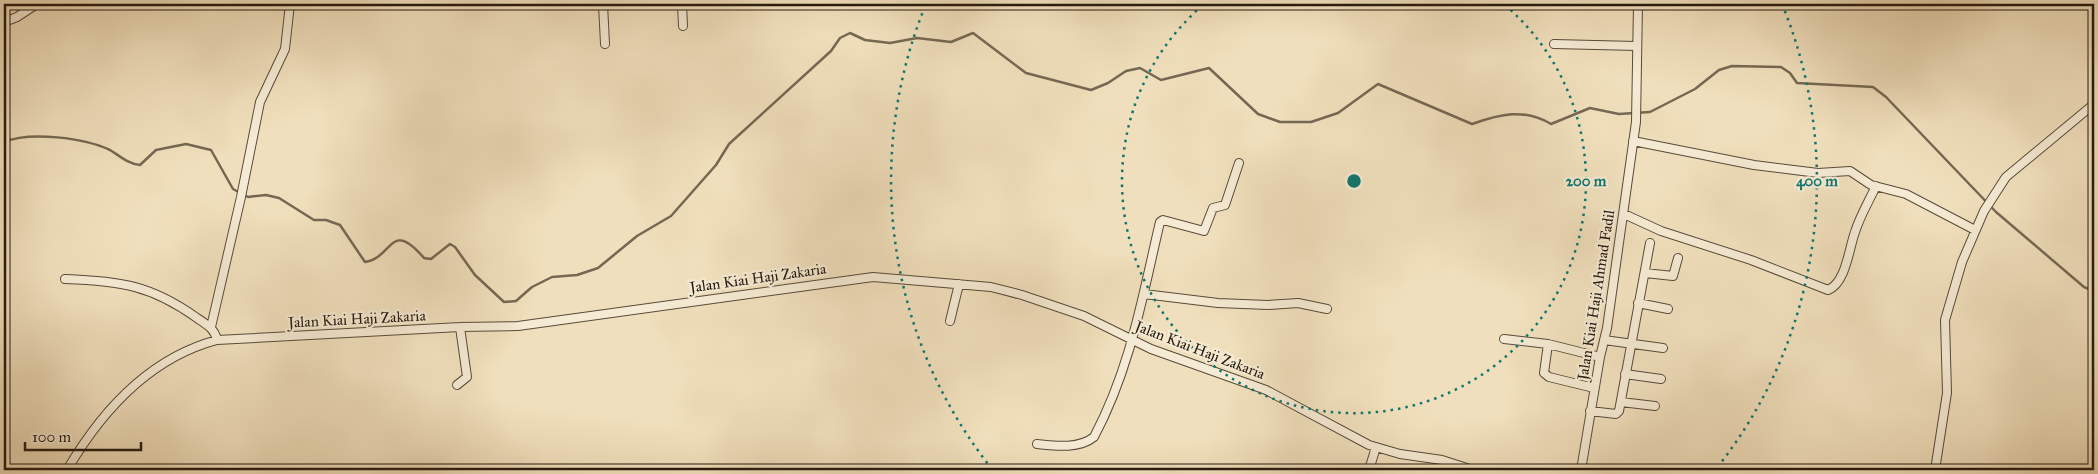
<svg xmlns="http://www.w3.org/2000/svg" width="2098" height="474" viewBox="0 0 2098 474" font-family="'IM FELL Great Primer',serif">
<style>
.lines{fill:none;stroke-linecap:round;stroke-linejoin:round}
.stream{stroke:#756853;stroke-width:2.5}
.minor-casing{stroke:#584b3a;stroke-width:10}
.minor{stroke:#f5ead3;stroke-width:8}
.ring{fill:none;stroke:#0f766e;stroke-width:2.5;stroke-dasharray:2.5 5}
.labels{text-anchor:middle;stroke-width:4.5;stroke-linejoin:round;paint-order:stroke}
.street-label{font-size:15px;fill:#251a0f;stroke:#f5ead3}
.centre{fill:#0f766e;stroke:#f5ead3;stroke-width:2.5}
.ring-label{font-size:15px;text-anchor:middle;font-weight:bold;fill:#0f766e;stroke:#f5ead3;stroke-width:4.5;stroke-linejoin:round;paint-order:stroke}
</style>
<rect width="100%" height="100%" fill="#f0dfbc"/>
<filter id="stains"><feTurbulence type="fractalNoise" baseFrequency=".004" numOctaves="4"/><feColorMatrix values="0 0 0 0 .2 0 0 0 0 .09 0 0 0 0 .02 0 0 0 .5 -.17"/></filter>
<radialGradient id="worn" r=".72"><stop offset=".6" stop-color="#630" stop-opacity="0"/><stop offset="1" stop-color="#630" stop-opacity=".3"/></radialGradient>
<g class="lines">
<!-- stream -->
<path class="stream" d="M4,142C30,131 85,138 110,150C120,156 128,164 140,165L156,150L186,144L211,150L233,189L248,197L266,195L279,198L314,220H326L340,225L365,262C393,258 390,218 424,258L431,259L450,244L455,247L475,275L504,302L516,301L532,287L552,277L577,275L598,268L637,236L671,216L716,165L729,144L831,51L840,38L850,33L865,40L890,43L917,38L951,42L973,33L1026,73L1091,90L1108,83L1126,71L1140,68L1161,80L1209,68L1258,114L1280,122H1311L1338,113L1378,84L1472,124C1500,114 1524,108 1551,124L1590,108L1619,114L1650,112L1695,89L1719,70L1732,66L1781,67L1790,73L1797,83L1873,87L1886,97L1996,212L2084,287L2094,291"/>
<!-- minor casing -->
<g class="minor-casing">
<path id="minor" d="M603,4L605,44
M682,4L683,26
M4,22L17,17L37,4
M1554,44L1636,46
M1633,141L1754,165L1818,173L1850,171L1871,185L1906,194L1975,230
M1624,214L1661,231L1751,260L1828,290C1846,283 1849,248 1855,232C1860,216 1869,201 1876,186
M1645,273L1673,276L1678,258
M65,279C120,281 151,285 197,318C206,324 215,329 217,340
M1144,294L1218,303L1268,305L1298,303L1327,309
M1638,303L1668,309
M950,321L959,284
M211,327L241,197L260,102L285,49L290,4
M1504,339L1548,344
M1604,340L1663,348
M1625,374L1661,379
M457,385L467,377L460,327
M1594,388L1549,377L1544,373L1548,344L1600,357
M1621,402L1655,406
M1590,411L1616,414L1619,411L1650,243
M1037,444C1056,446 1079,449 1094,437C1131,367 1142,298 1160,222L1163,220L1204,231L1213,208L1225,205L1239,163
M67,470C101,412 149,358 217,340L460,327L518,326L873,277L991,287L1022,295L1084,316L1151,349L1266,390L1369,445L1400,454L1442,460L1473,470
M1369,470L1376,447
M1581,470L1600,357L1607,328L1636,122L1638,4
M1935,470L1947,393L1945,320L1962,262L1984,211L2006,177L2094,104"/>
</g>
<!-- minor -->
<use href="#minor" class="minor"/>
</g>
<!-- distance rings -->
<g class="ring">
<path d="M1505 5A232 232 0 1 1 1203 5"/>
<path d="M992 469A463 463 0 0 1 926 4M1782 4A463 463 0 0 1 1716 469"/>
</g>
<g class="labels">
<!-- street labels -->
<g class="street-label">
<text transform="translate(758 278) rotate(-8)" y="5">Jalan Kiai Haji Zakaria</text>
<text transform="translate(1596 295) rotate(-81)" y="5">Jalan Kiai Haji Ahmad Fadil</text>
<text transform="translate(357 319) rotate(-3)" y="5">Jalan Kiai Haji Zakaria</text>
<text transform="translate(1200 350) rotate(21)" y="5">Jalan Kiai Haji Zakaria</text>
</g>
</g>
<circle cx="1354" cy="181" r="8" class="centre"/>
<g class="ring-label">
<text x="1586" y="186">200 m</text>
<text x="1817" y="186">400 m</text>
</g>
<!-- margin -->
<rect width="2098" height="474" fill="none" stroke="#f0dfbc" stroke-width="20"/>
<rect x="5" y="5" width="2088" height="464" fill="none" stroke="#251a0f" stroke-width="2.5"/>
<rect x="10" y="10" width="2078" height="454" fill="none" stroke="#251a0f"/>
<!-- scale -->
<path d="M25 442v8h116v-8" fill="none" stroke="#251a0f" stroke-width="2.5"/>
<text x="32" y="442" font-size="15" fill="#251a0f" stroke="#f5ead3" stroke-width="4" paint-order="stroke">100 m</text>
<rect width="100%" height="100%" filter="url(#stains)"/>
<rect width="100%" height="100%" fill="url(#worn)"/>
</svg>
